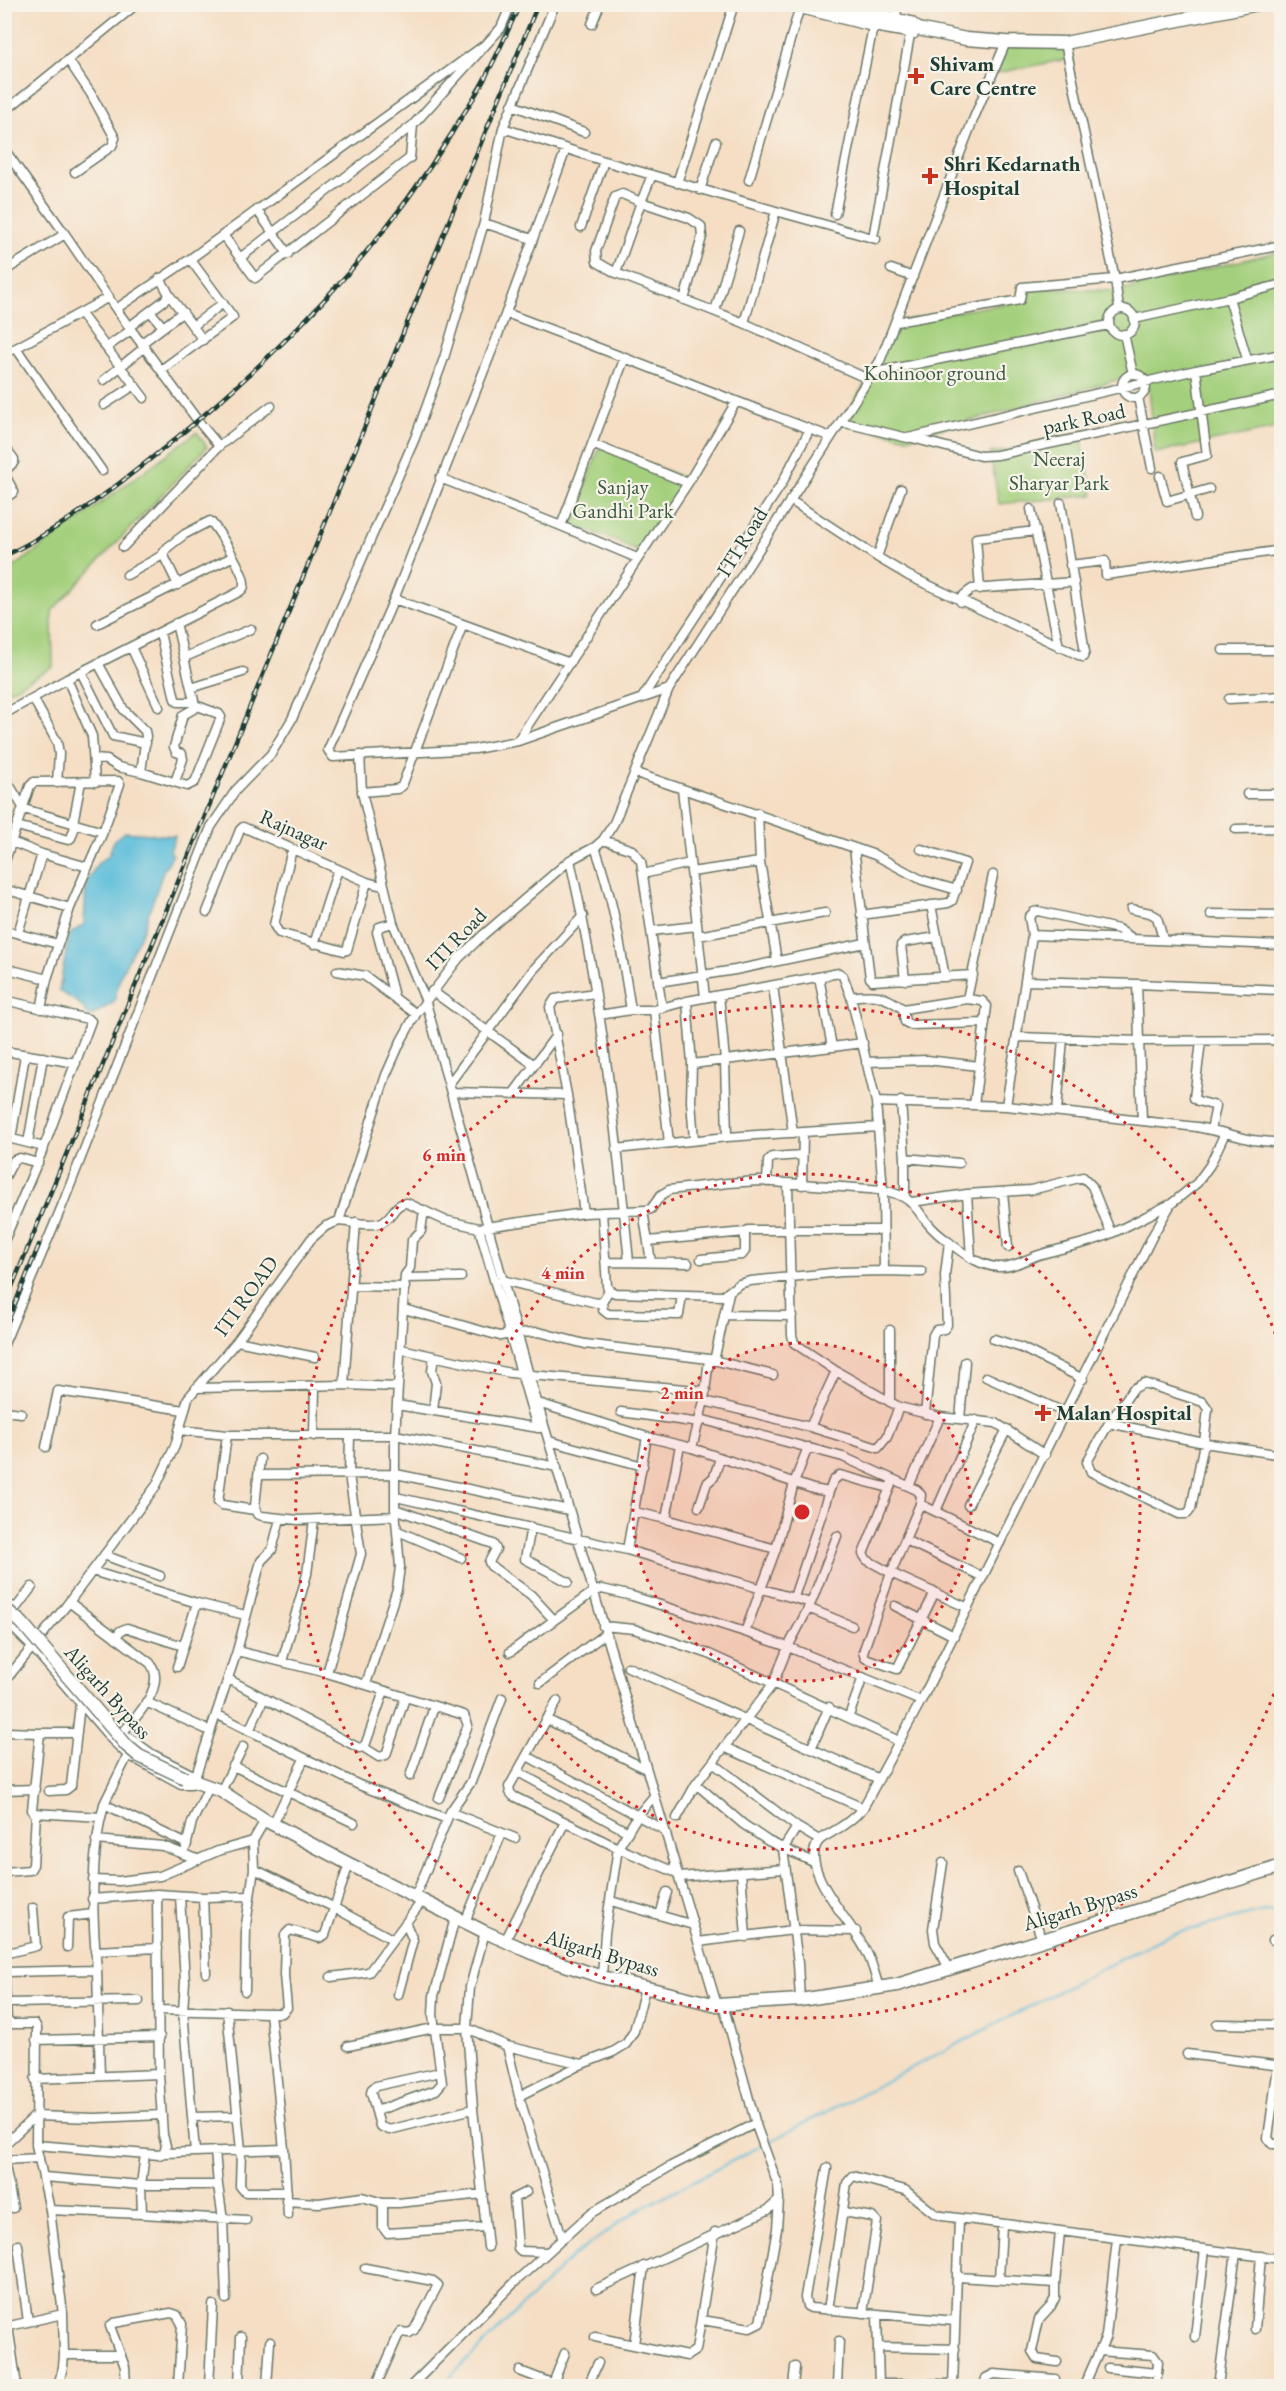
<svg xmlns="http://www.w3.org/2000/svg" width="1286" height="2391" viewBox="0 0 1286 2391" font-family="'EB Garamond',serif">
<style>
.green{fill:#a4d07d;stroke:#628658;stroke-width:1.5}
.water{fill:#5cbdda;stroke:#3e7d87;stroke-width:1.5}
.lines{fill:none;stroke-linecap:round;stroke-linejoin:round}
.stream{stroke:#5cbdda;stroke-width:2}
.street-casing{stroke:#6a7566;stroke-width:11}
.secondary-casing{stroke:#6a7566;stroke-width:15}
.street{stroke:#fff;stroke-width:8}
.secondary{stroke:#fff;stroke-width:12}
.rail-casing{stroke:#1f3d34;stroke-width:4.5}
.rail{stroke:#f7f3e8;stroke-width:2;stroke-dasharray:7;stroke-linecap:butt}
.secondary-bridge-casing{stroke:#6a7566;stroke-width:15;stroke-linecap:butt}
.secondary-bridge{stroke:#fff;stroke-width:12}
.ring{fill:none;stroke:#d62828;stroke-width:3;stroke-dasharray:3 6}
.poi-dot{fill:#c8321e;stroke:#f7f3e8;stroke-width:2}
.labels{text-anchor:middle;stroke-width:4.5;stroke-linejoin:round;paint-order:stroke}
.poi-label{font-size:21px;font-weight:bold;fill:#1f3d34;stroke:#f7f3e8;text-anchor:start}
.park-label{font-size:21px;fill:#3a5a43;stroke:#f7f3e8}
.street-label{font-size:21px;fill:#1f3d34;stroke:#f7f3e8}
.centre{fill:#d62828;stroke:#f7f3e8;stroke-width:3}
.ring-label{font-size:18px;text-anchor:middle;font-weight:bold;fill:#d62828;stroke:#f7f3e8;stroke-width:4.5;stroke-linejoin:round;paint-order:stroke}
</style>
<rect width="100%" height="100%" fill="#f7f3e8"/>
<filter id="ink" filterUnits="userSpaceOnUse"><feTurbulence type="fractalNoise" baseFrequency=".0167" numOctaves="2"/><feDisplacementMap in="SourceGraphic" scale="12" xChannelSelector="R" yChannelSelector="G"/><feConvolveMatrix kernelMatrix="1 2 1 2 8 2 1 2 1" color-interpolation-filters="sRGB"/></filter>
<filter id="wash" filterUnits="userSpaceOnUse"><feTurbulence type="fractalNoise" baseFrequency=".008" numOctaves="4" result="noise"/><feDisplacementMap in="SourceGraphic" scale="24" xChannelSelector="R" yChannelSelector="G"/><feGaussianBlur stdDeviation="1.35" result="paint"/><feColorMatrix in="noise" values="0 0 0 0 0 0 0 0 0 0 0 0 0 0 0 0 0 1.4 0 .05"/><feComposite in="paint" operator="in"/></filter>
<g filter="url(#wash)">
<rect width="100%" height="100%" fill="#f5dec4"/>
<!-- green -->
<path class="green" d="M1006,46H1065L1068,59L997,73Z
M1281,251V427L1155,453L1149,387L1127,377L908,438L841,422L868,379L896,322L1020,301L1023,287L1117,291Z
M197,432L207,447L52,611L53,667L5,693V574Z
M1082,441L1093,495L999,504L990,453Z
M601,445L687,479L639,552L609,538L569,525Z"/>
<!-- water -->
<path class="water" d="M125,832L175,836L170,851L173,855L164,869L143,930L121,974L114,1002L90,1017L79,1003L59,991L69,935L84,924L86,883L98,863L109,855L114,840Z"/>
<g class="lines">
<!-- stream -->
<path class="stream" d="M441,2386L573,2256L636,2211L1165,1936L1264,1911L1282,1912"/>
</g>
</g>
<g filter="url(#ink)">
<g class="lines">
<!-- street casing -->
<g class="street-casing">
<path id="street" d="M780,4L873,27L914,34
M847,4L911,21L920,28
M896,4L897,18
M592,24L600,4
M68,60L91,94L115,138L112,146L75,172
M512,105L584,132
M4,112L137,4
M503,128L604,161L776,211L744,323
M4,149L65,234
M566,149L496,340L394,599L328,750L333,757L475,749L518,741L669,689
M652,175L641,202L622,194L615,197L596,251L597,262L616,273L744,323L868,379
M749,180L799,10
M677,183L734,4
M700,190L716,142
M257,210L288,254
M776,211L876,239
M835,214L873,27
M484,223L532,239
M581,227L604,161
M874,232L910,35
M223,235L255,278L410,158L413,125L501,28L511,4
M240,258L413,125
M891,269L913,277
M4,271L65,234L116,309
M616,273L641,202L689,218L701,226L702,237L684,300
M160,278L170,296L203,340
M1119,309L1115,279L1282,245
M1109 322a13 13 0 1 1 26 0a13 13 0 1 1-26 0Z
M150,311L163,327
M715,311L739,231
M506,313C615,353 722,397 831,437
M81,314L144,398
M1134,319L1229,298
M896,322L1020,300L1022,287L1115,279L1065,43
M193,326L223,303
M129,327L170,296
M1124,334L1133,374
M142,343L183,312
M107,347L131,330
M16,348L109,297
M4,353L16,348L102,471
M1247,359L1229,298L1282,284
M161,370L233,317L190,259
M872,373L1109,325
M1122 386a12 12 0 1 1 24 0a12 12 0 1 1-24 0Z
M104,380L145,347
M1138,397L1152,468
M104,405L135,385
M841,422L908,438L1196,370L1282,354
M912,438L981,456L997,455L1282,395
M592,444L688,483
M4,446L14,459V462L6,470L5,475L14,492L4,499
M219,446L198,421L116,309L190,259L486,44
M1160,476L1167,501L1209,489
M440,478L561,526L625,357
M790,500L877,557L909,576L1083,657L1085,652L1061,503
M1031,509L1059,647
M1195,517L1182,462L1207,455L1196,370
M561,526L637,558
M123,547L219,446L271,406
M163,554L178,585
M877,557L901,489
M1070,565L1105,561L1106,575L1282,550
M980,589L976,538L1036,531
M394,599L570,663
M961,602L964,595L972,589L1074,582
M176,623L191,688L243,672
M97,624L232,557
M160,633L175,699L178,702H193
M131,647L159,707
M1223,650H1282
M185,657L251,629
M98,663L124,710L145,731L146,736L141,772L187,786L195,782L221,717L219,714L195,705L191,688
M81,672L113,736L146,743
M67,679L92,736L95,782
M33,698L57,742L59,754L57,783
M642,698L781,485L810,429
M1229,699L1282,696
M4,714L67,679L239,592C243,589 244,589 244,584C245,573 218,529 210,521L185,534L168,547L161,556L127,575
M518,740L688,483L736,402
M360,755L362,792L393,923L425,999L529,1375L717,2005
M94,759L107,760L118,767L141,772
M636,773L875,855L922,880L957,890
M4,776L24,809L103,832
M175,782L183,759L182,754L176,752L174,747L183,715L197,707
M682,789L705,997
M362,792L397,789L402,786L463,624
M1247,794H1282
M758,813L760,862L777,961
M73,823L81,782
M17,826L68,840L71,838L76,824
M1236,829L1282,828
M4,839L42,854L88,867
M603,840L632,850L641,861L662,1008
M595,847C614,900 622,955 631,1010
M854,848L870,978L873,981L973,975
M292,849L274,925L279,933L344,951L347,950L367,882
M570,860C600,992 616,1127 629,1262
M4,864L30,786L34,782L118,781L120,784L103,832L70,908L47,979L41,1009
M691,872L760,862
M643,874L690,863
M4,889L70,908
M931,905L945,977
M1131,909L1150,913L1157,917L1163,939
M207,912L240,830L243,827L367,882L382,886
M1211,914L1282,915
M861,915L948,903L952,901L965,863L921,849
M393,923L379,927L377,932L394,996
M4,930L58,944
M651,931L697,926
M18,933L42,854
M1032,935L1029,917L1034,912L1038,911L1118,929L1132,938
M698,936L825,913
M314,944L338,869
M4,968L47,979
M337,971L365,976L416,1014
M819,977L832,1047L863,1043
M905,980L901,945L905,942L937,937
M1026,981L1137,984L1142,1121
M658,982L735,970L865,943
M1137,984L1282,990
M773,986L793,1133
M432,991L533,1064
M719,995L725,1061L727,1137L878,1127
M851,997C875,994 883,994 903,1009L905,1022L911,1025L985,1023
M4,1000L88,1019L91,1021L44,1147L4,1241
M687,1001L692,1064L691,1101L694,1140
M903,1009L967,999
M654,1010L669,1143
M599,1015L631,1010H654L687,1001L839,973L843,976L851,997L876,1102L883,1190L884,1271L922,1272
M1017,1037L1139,1041L1282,1040
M1201,1041L1194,1098L1198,1101L1216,1106L1211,1130
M4,1051L76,1063
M866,1062L927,1060L979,1066
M692,1064L832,1047
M449,1084L533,970L583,916
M451,1092L567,1095
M513,1094L557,1034
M901,1101L905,1158
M876,1102L1006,1106L1197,1127L1225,1133
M974,1105L987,1006L982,1001L967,999L993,875
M1006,1106L1032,935L1282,945
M1057,1111L1063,1038
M4,1137L44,1147
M11,1139L25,1055
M28,1143L43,1057
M616,1149L727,1137
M4,1179L14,1160L20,1158L38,1163
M767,1182L768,1161L772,1157L802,1155
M788,1184L792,1335L794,1343L836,1371L899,1407L940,1417L996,1423L1045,1455
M802,1185L803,1133
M1003,1192L1008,1247
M967,1194L971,1258
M905,1196V1158L959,1163
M912,1202L967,1194L1031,1190L1083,1177L1092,1186L1111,1233
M643,1210L651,1262
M602,1212L607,1286L609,1290L615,1293L723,1296L739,1284L750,1281L841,1272L884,1271
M584,1213L567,1095L550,1007L555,999L595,993
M339,1221C351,1222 371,1227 382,1222C393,1217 394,1203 407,1203L444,1220L479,1228L584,1213L646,1210L651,1209L661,1195L669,1190L728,1183L759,1181L883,1190C923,1199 914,1216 942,1237C958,1249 977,1266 998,1267C1014,1268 1027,1258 1042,1254C1061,1248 1081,1245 1100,1238C1124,1229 1147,1215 1171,1204
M479,1228L537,1428
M648,1241L745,1232
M701,1259L742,1255L745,1251V1232L748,1230H882
M606,1262L688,1263
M405,1278L461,1277
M502,1280L597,1303L602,1302L609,1290
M351,1286L405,1287
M602,1302L603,1310L608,1314L679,1315L682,1295
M404,1309L500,1336L516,1333L539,1332L585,1344L709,1359L773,1375
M724,1315L792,1316
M890,1330V1402
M994,1339L1022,1348L1083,1379
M237,1341L315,1357
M4,1344L62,1206L211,827L236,790L271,754L292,719L415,438L444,358L484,223L503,128L555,4
M401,1349L510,1373L706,1391
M714,1361L729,1293
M986,1377L1066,1413
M344,1385L356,1222
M196,1388L344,1385L398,1387
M704,1401L810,1427L878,1448L887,1437L899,1407
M538,1403L647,1437L692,1448L813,1489L829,1492L833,1481L840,1475L889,1488
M397,1405L539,1428
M4,1411L21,1413
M433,1411L436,1383L432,1371L434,1356
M621,1412L700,1423
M925,1414L933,1335L936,1330L944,1329L947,1325L945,1275L949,1242
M700,1419L843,1457L917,1490L921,1495L920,1504L891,1573L867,1560L863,1554L893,1480
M960,1419L965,1362
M1109,1423L1133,1389L1144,1383L1203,1402L1208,1409L1204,1443L1191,1509L1187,1514H1179L1091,1472L1087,1462L1109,1423L1204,1443L1282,1455
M810,1427L836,1371
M179,1430L227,1435H395L557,1467
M227,1435L218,1502L222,1505L255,1510
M314,1436L315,1386
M549,1441L643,1466
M680,1445L666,1519L776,1549
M46,1447L58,1391L184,1410
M808,1447L794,1483L776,1549L745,1632L788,1647L921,1701
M692,1448L704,1401L709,1359
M260,1459L255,1506L257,1514L262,1516L298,1520L396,1516
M258,1475L396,1474L569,1510
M909,1486L940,1417
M396,1497L627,1550L811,1603
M920,1504L1000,1543
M968,1505L1007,1429
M699,1507L707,1483L714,1477L720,1458
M395,1509L493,1544L496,1549L489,1562L491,1566L531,1595L554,1620
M936,1511L976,1420
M635,1512L666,1519
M531,1527L525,1559L568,1582
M398,1531L461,1558
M905,1540L983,1577
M627,1550L647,1437
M104,1555L160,1576
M92,1571L197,1603L245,1615
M935,1592L897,1669L865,1658L863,1652L891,1573L968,1608
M794,1597L829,1492
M69,1602L150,1663C167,1685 137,1717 122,1733
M5,1603L16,1608L32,1587
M895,1606L954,1636
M808,1608L852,1626
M4,1619L33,1648L112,1740L128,1755L181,1784H191L194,1781L237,1651L261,1561L272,1550L280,1519
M603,1626L634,1629L709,1654L899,1741
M116,1638L120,1631L127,1628L183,1646
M237,1651L327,1673L464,1715L468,1725L439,1798
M510,1652L593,1592L602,1589L632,1596L745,1632
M282,1662L307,1574L314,1520
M177,1667L197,1603
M628,1667L879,1779
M327,1673L361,1554L349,1475L350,1436
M228,1679L359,1748L363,1747L366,1743L384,1691
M4,1682L66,1606L156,1486L175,1446L188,1398L237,1341L311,1239L326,1226L339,1221L386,1075L401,1041L416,1014L459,958L483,935L570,860L595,847L603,840L614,823L669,689L880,361L973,120L1006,42
M540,1683L606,1633
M366,1684L397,1589L400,1567L395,1509V1435L405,1275L410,1268L412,1240L421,1231L424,1210
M557,1701L509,1787L510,1792L513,1796L618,1848L605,1933L602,1977
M146,1702L210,1731
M216,1714L359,1785L447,1819
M849,1716L863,1677
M546,1719L646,1769
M120,1731L152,1754L195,1776
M249,1731L264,1698
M4,1732L40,1733L32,1810L34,1813L101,1817
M40,1733H76
M363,1747L379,1757L386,1755L405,1698
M724,1747L863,1808
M811,1749L829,1707
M527,1756L664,1830
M713,1763L797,1827L819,1840
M233,1766L354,1823
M518,1772L628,1832
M410,1776L434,1707
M696,1784L743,1824L768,1841L813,1862
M4,1790L35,1789
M49,1791L66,1790L71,1786L80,1704
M221,1791L243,1747
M654,1796L638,1815L618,1848L677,1873
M104,1804L128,1755
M450,1812L515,1838
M677,1818L696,1784L773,1684L788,1647L811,1603L837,1536
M273,1824L304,1759
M797,1827L783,1849L798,1963L800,2000
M96,1840L163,1846L199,1860
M186,1847L192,1822L209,1787
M943,1863L933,1929L935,1943L949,1968
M254,1869L333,1907L392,1939
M1018,1871L1042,1940
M4,1872L30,1870L33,1865L36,1814
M741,1872L746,1937
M679,1877L785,1869
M93,1880L119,1881L160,1876L218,1851L253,1841
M157,1894L203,1897L249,1896
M180,1896L185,1982L183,2011L195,2152
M203,1897L206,1973
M415,1897L450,1812L471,1782L502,1698
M611,1901L693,1925
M660,1915L667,1892
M465,1922L502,1833
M1273,1940L1282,1942
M505,1941L565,1822
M698,1942L793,1930L856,1931
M67,1947L68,1917L93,1914
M95,1951L158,1948
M4,1954L36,1946L33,1908
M4,1962L7,2020L11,2024H35L37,2028L36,2145L50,2210L63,2314L64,2355L63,2367L58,2386
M97,1970C92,1914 90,1858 104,1804L187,1844
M5,1972L97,1970L100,2076
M331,1977L369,1972L422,1901
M879,1988C875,1975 872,1961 865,1949C853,1924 797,1867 819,1841C822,1837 830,1834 834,1831C845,1825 854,1818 863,1808L921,1701L1153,1235L1171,1204L1197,1183L1210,1165L1225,1133L1252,1140L1282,1143
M245,1991L246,1925L254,1869L253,1841L265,1820
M398,1995L413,1940L406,1924
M6,2003L139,2001
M158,2010L270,2013
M227,2011L241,2150L240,2186L245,2192H287
M1217,2024L1282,2025
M36,2040L160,2037
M348,2046L434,2028H467L470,1987L485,1932
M507,2046L582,2064
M1187,2054L1282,2066
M1278,2066L1268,2138L1272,2144H1282
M440,2072L376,2086L372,2089L371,2093L380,2126L389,2130L473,2109L467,2028L507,2046L519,2096L562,2237
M35,2079L159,2074
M519,2096L582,2064L613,2052L626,2044L634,2031L645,1988
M473,2109L488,2247
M376,2111L436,2090L442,2083L433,2015L434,1996L455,1918
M192,2117L238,2116
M4,2145L35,2116L95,2118L162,2115
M36,2145L159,2155L164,2153L166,2146L163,2135L159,2074L157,1894L92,1899
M164,2153L284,2149
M4,2160L13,2208
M4,2160L39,2158
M827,2168L805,2297L807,2306L811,2308L955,2321
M44,2177L141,2185L145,2154
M218,2185L223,2219L226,2299
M526,2192L514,2198L518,2248L521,2251L547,2252
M286,2201L319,2203L362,2197L383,2203H398L483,2194
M383,2203V2227L387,2233L486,2227
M50,2210L142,2214L141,2185H218L215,2151
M844,2212L872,2217L877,2221L863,2313
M142,2214L246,2220
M288,2215L284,2149L270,2013H282L287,2008L284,1975L285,1935L290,1930L319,1938L325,1935L349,1864
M18,2245L28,2322
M365,2268L433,2281L438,2285L414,2330L409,2333L401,2332L398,2336L376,2386
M958,2277L1055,2283L1060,2232
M999,2279L1002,2225
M1055,2283V2298L1051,2306L1039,2319L1032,2351L1037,2359L1057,2362
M596,2289L768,2210L779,2200L778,2185L757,2128L723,2004
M828,2310L847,2183L853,2176L905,2190L935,2214L942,2216L1282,2259
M877,2314L879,2386
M702,2320L750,2328L760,2323L777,2229L779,2200
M8,2326L17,2386
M5,2327L63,2314
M1255,2329L1261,2256
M595,2337L687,2356L696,2350L715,2232
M1195,2337L1205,2249
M634,2345L644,2266
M878,2347L955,2349
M1099,2351L1153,2355L1158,2362L1156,2386
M64,2355H121
M1108,2368L1157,2373
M520,2371L559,2386
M879,2384H953
M1084,2384L1108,2386
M126,2386L125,2367L110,2326L114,2323L171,2313L177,2315L182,2324L178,2386
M209,2386L213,2305
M239,2386L241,2337
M267,2386L270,2342
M411,2386L515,2282L591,2213L671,2166L756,2123
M552,2386L565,2353
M588,2386L598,2363
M793,2386L795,2367
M837,2386L839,2341
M953,2386L959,2219
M984,2386L986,2378L994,2374L1055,2379
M1084,2386L1106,2336L1117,2239
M1218,2386L1236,2253"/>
</g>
<!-- secondary casing -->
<g class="secondary-casing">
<path id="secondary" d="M817,4L903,26L966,39L1006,42L1065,43L1258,4
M185,1778L221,1791L265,1820L349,1864L485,1932L544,1958L602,1977L717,2005L800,2000L897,1985L1282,1866"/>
</g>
<!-- street -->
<use href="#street" class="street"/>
<!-- secondary -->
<use href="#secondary" class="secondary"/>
<!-- rail casing -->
<g class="rail-casing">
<path id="rail" d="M4,556C62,529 120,484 169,444C280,354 377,254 452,133C463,113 477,95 487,74C499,52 509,28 520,4
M4,1306L538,4
M4,1331L39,1245"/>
</g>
<!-- rail -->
<use href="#rail" class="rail"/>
<!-- secondary-bridge casing -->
<g class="secondary-bridge-casing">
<path id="secondary-bridge" d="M4,1608L22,1623L127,1746L139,1756L185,1778"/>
</g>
<!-- secondary-bridge -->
<use href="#secondary-bridge" class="secondary-bridge"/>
</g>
</g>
<!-- distance rings -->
<circle cx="802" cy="1512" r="169" fill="#d62828" fill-opacity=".12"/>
<g class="ring">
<circle cx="802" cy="1512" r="169"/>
<circle cx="802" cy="1512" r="338"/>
<path d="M1280 1677A506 506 0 1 1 1280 1347"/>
</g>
<!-- markers -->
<g class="poi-dot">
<path d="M913 67h6v6h6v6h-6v6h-6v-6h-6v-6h6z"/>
<path d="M927 167h6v6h6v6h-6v6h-6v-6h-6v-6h6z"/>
<path d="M1040 1404h6v6h6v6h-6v6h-6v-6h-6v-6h6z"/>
</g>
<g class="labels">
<!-- poi labels -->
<g class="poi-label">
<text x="930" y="71">Shivam<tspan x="930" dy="24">Care Centre</tspan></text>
<text x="944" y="171">Shri Kedarnath<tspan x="944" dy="24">Hospital</tspan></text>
<text x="1056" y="1420">Malan Hospital</text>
</g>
<!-- park labels -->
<g class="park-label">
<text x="935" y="380">Kohinoor ground</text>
<text x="1059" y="466">Neeraj<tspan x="1059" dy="24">Sharyar Park</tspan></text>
<text x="623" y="494">Sanjay<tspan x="623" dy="24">Gandhi Park</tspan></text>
</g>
<!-- street labels -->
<g class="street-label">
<text transform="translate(1084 419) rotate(-12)" y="7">park Road</text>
<text transform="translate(742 542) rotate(-58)" y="7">ITI Road</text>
<text transform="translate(294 830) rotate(24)" y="7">Rajnagar</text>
<text transform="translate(456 939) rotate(-46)" y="7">ITI Road</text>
<text transform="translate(246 1296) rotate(-54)" y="7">ITI ROAD</text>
<text transform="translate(108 1692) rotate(48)" y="7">Aligarh Bypass</text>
<text transform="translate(1080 1907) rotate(-17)" y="7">Aligarh Bypass</text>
<text transform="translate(602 1953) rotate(17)" y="7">Aligarh Bypass</text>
</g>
</g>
<circle cx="802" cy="1512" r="9" class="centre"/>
<g class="ring-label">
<text x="444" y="1161">6 min</text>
<text x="563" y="1279">4 min</text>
<text x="682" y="1399">2 min</text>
</g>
<!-- margin -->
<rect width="1286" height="2391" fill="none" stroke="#f7f3e8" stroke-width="24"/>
</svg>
